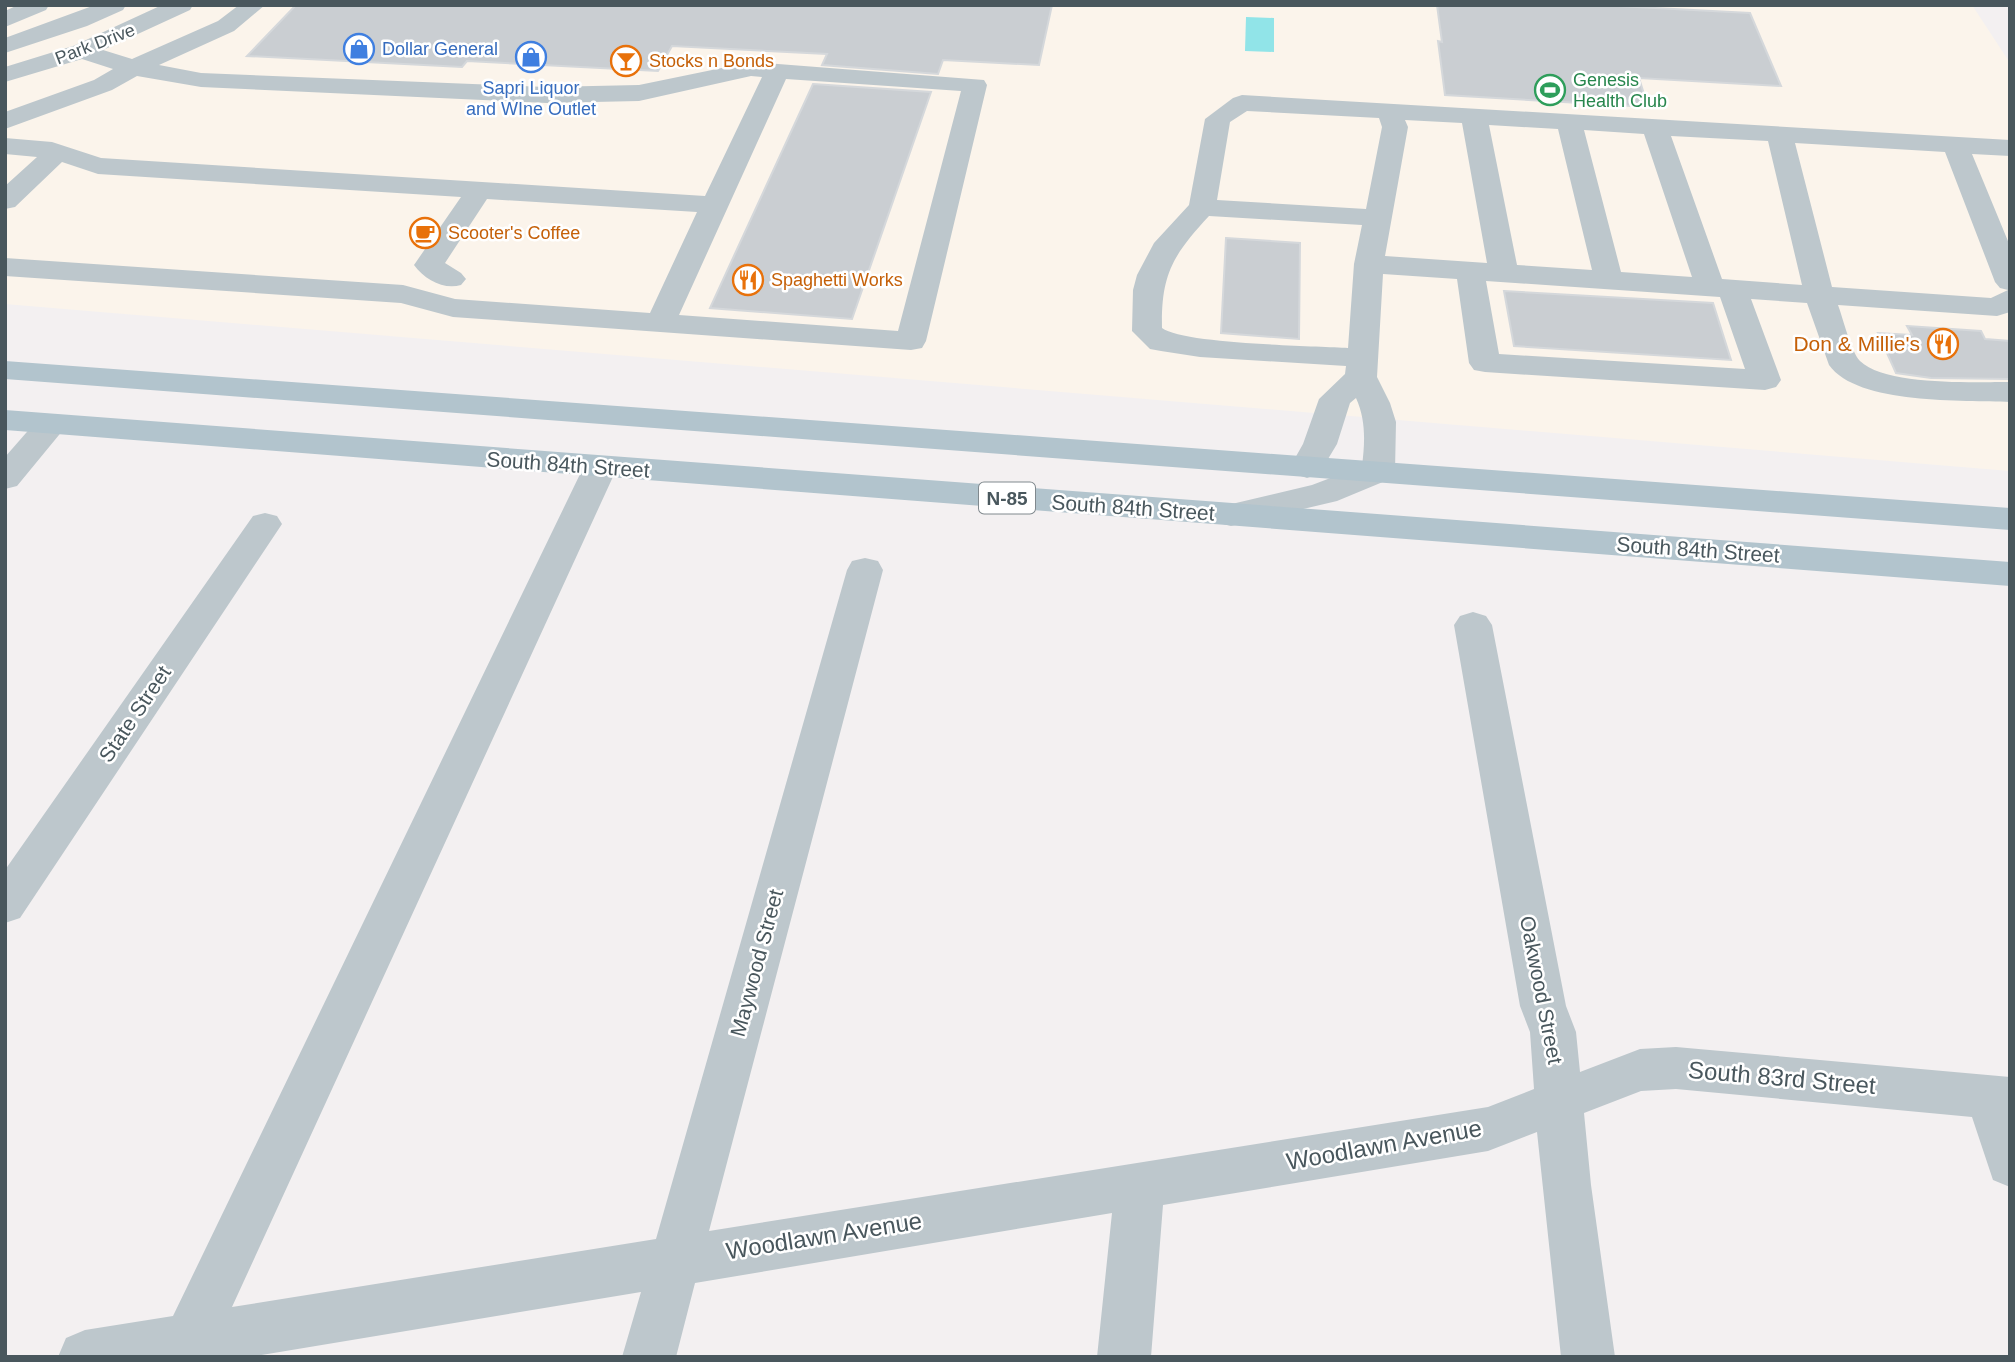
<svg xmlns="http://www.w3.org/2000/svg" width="2015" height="1362" viewBox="0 0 2015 1362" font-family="Helvetica,sans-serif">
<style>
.commercial{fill:#fbf4eb}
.water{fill:#91e4e8}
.building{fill:#caced2;stroke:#d5d8db;stroke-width:2}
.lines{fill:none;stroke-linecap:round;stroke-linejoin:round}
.minor{fill:#bdc7cc;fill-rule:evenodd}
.major{fill:#b2c4cd;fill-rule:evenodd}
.labels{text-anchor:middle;stroke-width:5;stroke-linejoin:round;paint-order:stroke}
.far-street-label{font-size:18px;fill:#49575d;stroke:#fff}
.far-shop-label{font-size:18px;fill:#366cbe;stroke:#fff;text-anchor:start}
.far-food-label{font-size:18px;fill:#c56008;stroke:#fff;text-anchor:start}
.far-leisure-label{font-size:18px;fill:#27864d;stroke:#fff;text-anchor:start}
.shield{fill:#fff;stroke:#80898e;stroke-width:2}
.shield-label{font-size:19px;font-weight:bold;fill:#49575d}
.food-label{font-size:21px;fill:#c56008;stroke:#fff;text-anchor:end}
.street-label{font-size:21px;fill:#49575d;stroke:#fff}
.near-street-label{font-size:24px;fill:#49575d;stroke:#fff}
</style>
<rect width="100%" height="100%" fill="#f3f0f1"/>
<!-- commercial -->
<path class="commercial" d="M5,5H1972L2010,63V471L5,304Z"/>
<!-- water -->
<path class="water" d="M1246,17L1274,18V52L1245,51Z"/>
<!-- building -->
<path class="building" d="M296,5H1052L1039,65L943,60L938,74L822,65L827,54L672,46L658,71L467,61L462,67L247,56Z
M1437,5H1598L1750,13L1781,86L1639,78L1648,107L1445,95L1438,41L1442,42Z
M813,84L931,92L852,319L710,308Z
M1226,238L1300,243L1299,339L1221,333Z
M1504,291L1713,303L1731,360L1514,346Z
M1907,326L1981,331L1985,339L2010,341V379L1931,378L1896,373L1878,333L1912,335Z"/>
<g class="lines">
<!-- minor -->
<path class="minor" d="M18,5H49L46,10L5,27V11Z
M95,5H126L123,10L87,26L5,53V38Z
M162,5H193L190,10L103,50L132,59L218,21L239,5H265L234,31L159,65L201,73L547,87L639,85L751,62L984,80L987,85L926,341L922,348L911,350L453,317L401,303L5,276V258L403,285L455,299L650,313L697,212L487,199L445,263L461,273L466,279L461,285C444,290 425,280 414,265L461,197L98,174L62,162L15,207L5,209V186L37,157L5,154V138L52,142L101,158L705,196L762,77L751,76L639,101L547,103L201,87L137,76L112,90L5,129V112L94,80L113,69L82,59L5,82V67L73,46ZM786,79L961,91L898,331L679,315Z
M1242,95L2010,140V156L1972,154L2010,246V312L1997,316L1838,305C1843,318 1851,352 1860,361C1885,386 1975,382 2010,382V402C1965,400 1857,405 1829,365L1807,303L1751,299L1781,380L1776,387L1765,390L1485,372L1474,370L1469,363L1457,279L1383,274L1377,377L1390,403L1396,422L1395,471L1390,479L1337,501L1231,526L1219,523L1214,515L1219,507L1312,485L1362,466C1365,442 1366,420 1356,398L1350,403L1337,444L1319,474L1307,478L1295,474L1290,467L1303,444L1319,399L1345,374L1346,366L1200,357L1161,351L1150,349L1132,331L1133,290L1137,275L1154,243L1189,205L1205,119L1233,98ZM1247,111L1379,118L1382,127L1366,209L1217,200L1230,122ZM1405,120L1462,123L1487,263L1385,256L1408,127ZM1489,125L1558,129L1592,270L1517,265ZM1584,130L1644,134L1692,277L1621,272ZM1671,136L1768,141L1802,285L1722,279ZM1795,143L1945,152L1995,282L2000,288L2008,290L1991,298L1832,287ZM1209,216L1362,225L1354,264L1348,348C1313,346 1183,344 1162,328C1161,274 1173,255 1209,216ZM1486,281L1720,297L1745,369L1499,354Z
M52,414L64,417L68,424L17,486L5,489V457L40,417Z
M600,457L612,461L617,468L232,1307L656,1239L847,570L852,561L865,558L878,561L883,570L709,1231L1488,1107L1534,1089L1530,1032L1520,1006L1454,625L1460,616L1473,612L1486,616L1492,625L1566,1006L1576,1032L1580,1072L1640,1049L1676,1047L2010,1077V1187L1993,1180L1972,1117L1676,1089L1641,1091L1584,1113L1591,1185L1615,1357H1561L1537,1132L1488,1151L1163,1205L1151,1357H1097L1112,1213L695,1283L676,1357H622L641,1292L249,1357H58L66,1338L85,1330L173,1316L583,468L588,461Z
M265,513L277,516L282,524L20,918L5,923V870L253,516Z"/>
<!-- major -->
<path class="major" d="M5,361L2010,508V530L5,379Z
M5,410L2010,562V586L5,430Z"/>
</g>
<!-- icons -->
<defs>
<g id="shop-ring" transform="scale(1.575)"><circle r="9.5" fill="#fff" stroke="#3f7fe0" stroke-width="1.5"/><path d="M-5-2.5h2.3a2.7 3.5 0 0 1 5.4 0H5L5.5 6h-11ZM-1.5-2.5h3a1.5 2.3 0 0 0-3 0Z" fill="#3f7fe0"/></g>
<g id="bar-ring" transform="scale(1.575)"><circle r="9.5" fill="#fff" stroke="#e8710a" stroke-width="1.5"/><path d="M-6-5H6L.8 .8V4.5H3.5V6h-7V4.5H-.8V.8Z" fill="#e8710a"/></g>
<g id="stadium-ring" transform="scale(1.575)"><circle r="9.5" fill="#fff" stroke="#2e9e5b" stroke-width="1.5"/><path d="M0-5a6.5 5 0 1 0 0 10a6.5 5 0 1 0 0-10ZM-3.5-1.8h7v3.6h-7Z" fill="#2e9e5b"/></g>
<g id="cafe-ring" transform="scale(1.575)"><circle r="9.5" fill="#fff" stroke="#e8710a" stroke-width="1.5"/><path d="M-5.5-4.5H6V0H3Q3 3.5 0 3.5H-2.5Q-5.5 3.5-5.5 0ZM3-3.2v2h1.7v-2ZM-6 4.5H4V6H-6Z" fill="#e8710a"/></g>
<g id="restaurant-ring" transform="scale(1.575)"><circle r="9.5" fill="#fff" stroke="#e8710a" stroke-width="1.5"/><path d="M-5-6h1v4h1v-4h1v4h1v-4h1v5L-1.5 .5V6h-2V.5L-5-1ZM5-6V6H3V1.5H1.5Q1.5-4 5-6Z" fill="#e8710a"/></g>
</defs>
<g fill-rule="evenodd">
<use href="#shop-ring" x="359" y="49"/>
<use href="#shop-ring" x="531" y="57"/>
<use href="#bar-ring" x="626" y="61"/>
<use href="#stadium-ring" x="1550" y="90"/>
<use href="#cafe-ring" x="425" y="233"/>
<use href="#restaurant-ring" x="748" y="280"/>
<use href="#restaurant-ring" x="1943" y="344"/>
</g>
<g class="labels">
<!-- far-street labels -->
<g class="far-street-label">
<text transform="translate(95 44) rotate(-21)" y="6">Park Drive</text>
</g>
<!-- far-shop labels -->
<g class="far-shop-label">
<text x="382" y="55">Dollar General</text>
<text x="531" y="94" text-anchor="middle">Sapri Liquor<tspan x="531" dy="21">and WIne Outlet</tspan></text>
</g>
<!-- far-food labels -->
<g class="far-food-label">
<text x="649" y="67">Stocks n Bonds</text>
<text x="448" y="239">Scooter's Coffee</text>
<text x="771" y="286">Spaghetti Works</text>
</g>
<!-- far-leisure labels -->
<g class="far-leisure-label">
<text x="1573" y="86">Genesis<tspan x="1573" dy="21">Health Club</tspan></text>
</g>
<!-- shield labels -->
<rect class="shield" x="979" y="482.5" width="56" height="31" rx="5"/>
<g class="shield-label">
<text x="1007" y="505">N-85</text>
</g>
<!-- food labels -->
<g class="food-label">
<text x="1920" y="351">Don &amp; Millie's</text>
</g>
<!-- street labels -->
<g class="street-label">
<text transform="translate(568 465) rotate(4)" y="7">South 84th Street</text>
<text transform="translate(1133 508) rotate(4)" y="7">South 84th Street</text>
<text transform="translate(1698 550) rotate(4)" y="7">South 84th Street</text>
<text transform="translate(135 714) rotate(-56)" y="7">State Street</text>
<text transform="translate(757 963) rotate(-75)" y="7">Maywood Street</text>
<text transform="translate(1541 990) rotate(79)" y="7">Oakwood Street</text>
</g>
<!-- near-street labels -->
<g class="near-street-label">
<text transform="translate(1782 1078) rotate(5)" y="8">South 83rd Street</text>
<text transform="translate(1384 1145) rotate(-10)" y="8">Woodlawn Avenue</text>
<text transform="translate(824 1236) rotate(-9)" y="8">Woodlawn Avenue</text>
</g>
</g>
<!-- border -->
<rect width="2015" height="1362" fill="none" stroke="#49575d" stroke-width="14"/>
</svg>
